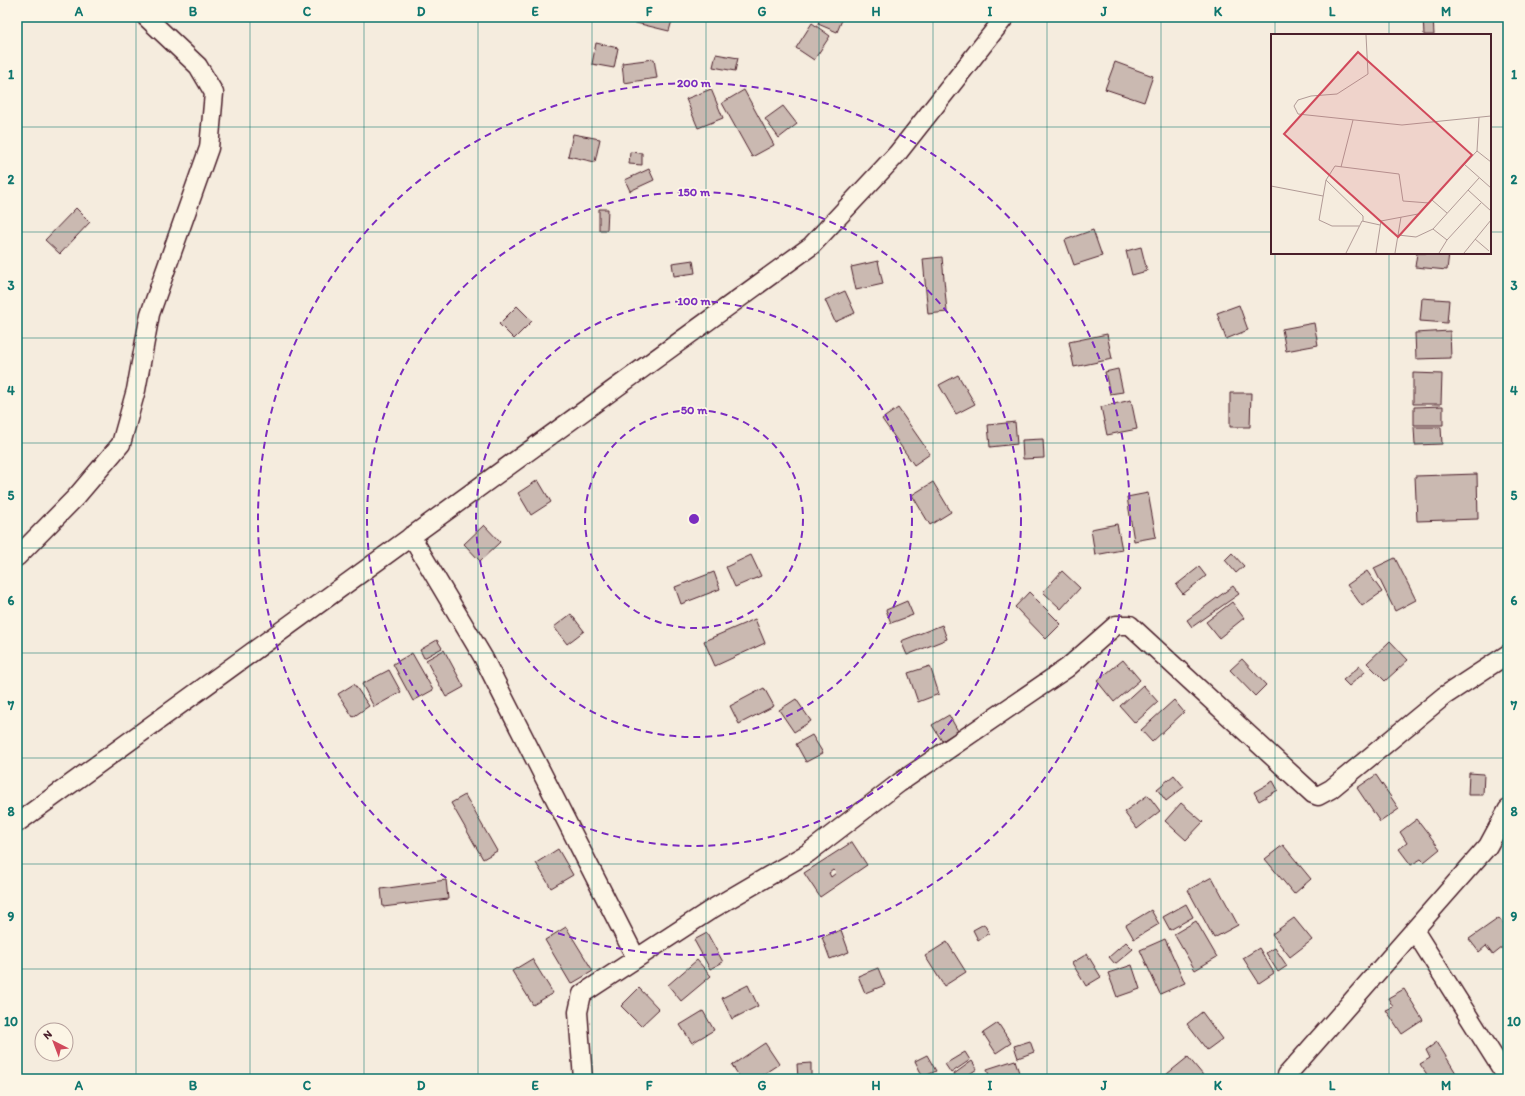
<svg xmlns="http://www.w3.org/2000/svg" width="1525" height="1096" viewBox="0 0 1525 1096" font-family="Itim,sans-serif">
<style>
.building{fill:#cab9b1;stroke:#4a1f2b;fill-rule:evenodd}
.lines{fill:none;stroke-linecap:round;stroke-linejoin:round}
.minor-casing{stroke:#4a1f2b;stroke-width:21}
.minor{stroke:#fcf5e5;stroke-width:18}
.grid{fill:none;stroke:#0f766e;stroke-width:1;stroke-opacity:0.55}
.ring{fill:none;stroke:#7b2cbf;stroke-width:2;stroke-dasharray:7 5}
.inset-road{fill:none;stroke:#b19a96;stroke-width:1}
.view{fill:#d1495b;fill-opacity:0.15;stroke:#d1495b;stroke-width:2}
.inset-edge{fill:none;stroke:#4a1f2b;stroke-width:2}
.centre{fill:#7b2cbf;stroke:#fcf5e5;stroke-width:2}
.ring-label{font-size:12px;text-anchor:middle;font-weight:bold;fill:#7b2cbf;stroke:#fcf5e5;stroke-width:3.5;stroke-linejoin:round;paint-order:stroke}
.neatline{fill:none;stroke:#0f766e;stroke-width:1.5}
.grid-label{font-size:13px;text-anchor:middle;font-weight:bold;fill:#0f766e}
</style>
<rect width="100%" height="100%" fill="#f5ecde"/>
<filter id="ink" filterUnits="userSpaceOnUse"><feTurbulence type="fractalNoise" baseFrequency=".025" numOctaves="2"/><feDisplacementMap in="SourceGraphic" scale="8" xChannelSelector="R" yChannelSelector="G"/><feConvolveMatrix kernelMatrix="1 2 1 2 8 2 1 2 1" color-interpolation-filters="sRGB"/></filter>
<g filter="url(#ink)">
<!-- building -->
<path class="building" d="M633,17H673L669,31L632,22Z
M820,17H834L842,20L837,32L818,24Z
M1423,17H1433L1434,35H1424Z
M812,23L830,36L814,60L796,48Z
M596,43L618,48L614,68L592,64Z
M716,54L738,58L735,71L713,67Z
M654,59L657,78L624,83L622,63Z
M1115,62L1153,76L1144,102L1105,89Z
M711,89L723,118L698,128L686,99Z
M744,90L774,145L752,157L722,103Z
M783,106L797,124L779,138L765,119Z
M573,134L600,139L595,162L568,156Z
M630,152L642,153V165L629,164Z
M649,169L654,180L630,191L625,180Z
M76,208L90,222L60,254L45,240Z
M599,209H608L607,230H599Z
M1093,230L1102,256L1074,265L1065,240Z
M1141,247L1147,271L1132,275L1126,251Z
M1417,253H1449L1447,270L1415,267Z
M942,257L947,312L928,314L923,259Z
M693,260L695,273L674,276L672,263Z
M878,261L883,284L856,290L851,267Z
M845,291L855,313L835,322L825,300Z
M1422,298L1449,300L1447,323L1420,321Z
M1239,305L1248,330L1226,339L1217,313Z
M517,306L532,321L514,339L499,324Z
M1314,323L1318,345L1286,351L1282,329Z
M1450,331L1451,358L1416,359L1415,333Z
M1107,334L1112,359L1074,367L1069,342Z
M1118,369L1123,392L1110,394L1105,372Z
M1413,373L1442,374L1441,404H1413Z
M958,375L975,404L956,414L939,385Z
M1230,393H1251L1250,427H1230Z
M1131,400L1137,429L1107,435L1101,407Z
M1443,406V425H1414V407Z
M898,408L930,454L914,465L882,419Z
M1015,422L1017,444L990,447L988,425Z
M1414,427H1441L1442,444L1415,445Z
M1043,439L1044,458L1023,459L1022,440Z
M1477,474L1478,519L1417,521L1415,476Z
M538,480L551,502L531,515L518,493Z
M933,482L951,512L930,525L912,495Z
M1148,493L1156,537L1134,541L1127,497Z
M1117,524L1122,550L1095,555L1091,529Z
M484,525L500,542L480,561L464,544Z
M1232,553L1244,566L1236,573L1225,560Z
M751,555L761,576L735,587L726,567Z
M1395,558L1416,600L1395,611L1374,568Z
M1199,567L1206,576L1183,594L1176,585Z
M1062,571L1080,588L1061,609L1043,592Z
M1367,571L1382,592L1362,606L1347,585Z
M714,572L720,589L681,604L675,587Z
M1233,586L1239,594L1192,627L1187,620Z
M1029,592L1061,624L1046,639L1015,607Z
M907,601L913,615L891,623L886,610Z
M1232,602L1244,618L1219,638L1206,622Z
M571,614L584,631L567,644L554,627Z
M755,619L765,643L715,666L704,641Z
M942,625L947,639L907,655L901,641Z
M437,640L442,648L424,658L420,650Z
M1390,641L1408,660L1385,681L1367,663Z
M444,650L464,687L446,697L426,660Z
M412,653L433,690L413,701L393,664Z
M1242,659L1266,685L1255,696L1230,670Z
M1123,660L1140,680L1114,702L1097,681Z
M930,666L939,694L918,702L908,673Z
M1360,666L1365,672L1349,686L1343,680Z
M389,670L401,692L374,707L362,684Z
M354,684L369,706L353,717L338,694Z
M1143,685L1158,702L1135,723L1120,706Z
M764,688L774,706L739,724L730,706Z
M796,699L811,721L794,732L779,710Z
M1174,700L1184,712L1152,742L1141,730Z
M949,715L958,731L942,741L932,725Z
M812,735L823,753L806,762L796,744Z
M1469,773L1484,774L1483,795H1468Z
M1174,775L1184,787L1166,801L1157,789Z
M1376,775L1399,809L1380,822L1357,788Z
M1273,781L1278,790L1259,801L1254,792Z
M465,795L497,851L483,859L451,803Z
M1148,795L1160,811L1137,829L1124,812Z
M1181,803L1203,822L1186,840L1165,821Z
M1417,819L1440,849L1424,862L1421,859L1411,865L1399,849L1407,843L1400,832Z
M852,842L867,865L820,897L804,873ZM833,870L836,873L831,877L829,873Z
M1283,845L1311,879L1294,894L1265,859Z
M558,849L573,875L551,888L536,863Z
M1212,877L1238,925L1214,938L1188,890Z
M446,880L448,899L383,907L381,889Z
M1186,904L1193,917L1170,930L1163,917Z
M1151,910L1159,924L1134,939L1126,925Z
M1294,918L1312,940L1290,957L1272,934Z
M1499,918L1508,930V943L1493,955L1486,946L1479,952L1469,939Z
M1196,921L1217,957L1195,970L1174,934Z
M984,924L989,933L978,940L973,930Z
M566,927L593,971L571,984L545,940Z
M841,930L849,952L830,959L822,937Z
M707,933L723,962L710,969L694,940Z
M1165,939L1185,983L1160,994L1140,950Z
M947,942L966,972L944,986L925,956Z
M1126,942L1133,949L1115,964L1109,957Z
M1259,948L1274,973L1259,983L1243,958Z
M1275,948L1287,966L1278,972L1266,953Z
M1087,954L1101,977L1086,986L1072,963Z
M532,959L553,993L533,1005L512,971Z
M697,960L711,976L681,1001L668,985Z
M1132,965L1140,989L1117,997L1108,973Z
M878,968L885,985L865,993L858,976Z
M748,985L758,1006L732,1019L722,998Z
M639,988L659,1009L641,1026L621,1006Z
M1404,989L1423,1020L1402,1034L1386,1010L1393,1007L1388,998Z
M703,1011L714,1030L692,1043L680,1025Z
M1202,1012L1222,1039L1207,1050L1187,1024Z
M998,1023L1011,1043L996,1053L983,1033Z
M1030,1041L1034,1052L1018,1058L1014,1046Z
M1437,1042L1456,1073L1447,1079H1430L1420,1064L1430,1058L1426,1050Z
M765,1043L779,1064L756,1079H741L732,1065Z
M965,1052L970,1060L951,1073L945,1064Z
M927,1055L936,1071L923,1077L915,1061Z
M1188,1057L1203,1075L1198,1079H1171L1167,1074Z
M1015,1060L1021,1079H990L987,1069Z
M972,1061L977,1069L962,1079H957L954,1074Z
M811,1063V1079H798L797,1064Z
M777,1074L781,1079H769Z"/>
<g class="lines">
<!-- minor casing -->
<g class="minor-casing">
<path id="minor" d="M411,536L483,657L636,958
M17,557L76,497L121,444L136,390L150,314L209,148L214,93L198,66L146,17
M17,823L811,246L897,154L1005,17
M1414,930L1508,1079
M583,1079L578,1012L582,994L712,909L808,853L899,783L1067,668L1116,625H1130L1313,794L1318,796L1331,789L1444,696L1508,654
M1287,1079V1075L1488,846L1508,809"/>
</g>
<!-- minor -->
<use href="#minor" class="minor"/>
</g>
</g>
<!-- grid -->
<path class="grid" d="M136,17V1079M250,17V1079M364,17V1079M478,17V1079M592,17V1079M706,17V1079M819,17V1079M933,17V1079M1047,17V1079M1161,17V1079M1275,17V35M1389,17V35M17,127H1272M1490,127H1508M17,232H1272M1490,232H1508M1275,253V1079M1389,253V1079M17,338H1508M17,443H1508M17,548H1508M17,653H1508M17,758H1508M17,864H1508M17,969H1508"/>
<!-- distance rings -->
<g class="ring">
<circle cx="694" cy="519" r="109"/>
<circle cx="694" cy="519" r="218"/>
<circle cx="694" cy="519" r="327"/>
<circle cx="694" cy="519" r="436"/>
</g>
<!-- overview -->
<g transform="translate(1271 34)">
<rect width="220" height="220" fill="#f5ecde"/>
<path class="inset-road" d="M95,1L97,40L66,60L40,62L27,66L23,72L27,80L131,91L220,82M206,117L220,128M193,130L220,154M70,133L82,86M55,146L48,186L61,192H88M0,152L52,162M197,156L220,177M161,166L176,179M92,187V182L55,146L64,132L128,140L132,167L158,169M162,195L176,206M127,201L145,203L162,195L208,144M204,205L218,217M75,219L91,187L109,191M105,219L110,187L147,180L206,117L208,83M124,219L130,183M168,219L176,206L210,169M193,219L220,186"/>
<path class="view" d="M87,18L201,121L127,203L13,100Z"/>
<rect width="220" height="220" class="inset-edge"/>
</g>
<circle cx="694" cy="519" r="6" class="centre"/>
<g class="ring-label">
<text x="694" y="87">200 m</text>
<text x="694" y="196">150 m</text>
<text x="694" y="305">100 m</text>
<text x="694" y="414">50 m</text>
</g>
<!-- margin -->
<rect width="1525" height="1096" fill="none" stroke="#fcf5e5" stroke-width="44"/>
<!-- north arrow -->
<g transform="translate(54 1042) rotate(318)"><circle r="19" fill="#fcf5e5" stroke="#b59f9b"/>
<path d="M0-3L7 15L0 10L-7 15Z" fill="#d1495b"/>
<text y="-6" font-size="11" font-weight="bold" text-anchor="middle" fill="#4a1f2b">N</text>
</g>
<rect x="22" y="22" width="1481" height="1052" class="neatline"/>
<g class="grid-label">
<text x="79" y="16">A</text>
<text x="193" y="16">B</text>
<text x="307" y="16">C</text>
<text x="421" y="16">D</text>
<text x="535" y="16">E</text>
<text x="649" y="16">F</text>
<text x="762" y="16">G</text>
<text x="876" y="16">H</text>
<text x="990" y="16">I</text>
<text x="1104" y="16">J</text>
<text x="1218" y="16">K</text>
<text x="1332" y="16">L</text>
<text x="1446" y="16">M</text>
<text x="11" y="79">1</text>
<text x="1514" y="79">1</text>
<text x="11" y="184">2</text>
<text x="1514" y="184">2</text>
<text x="11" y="290">3</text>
<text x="1514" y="290">3</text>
<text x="11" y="395">4</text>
<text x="1514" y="395">4</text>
<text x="11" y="500">5</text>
<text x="1514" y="500">5</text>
<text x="11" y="605">6</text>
<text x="1514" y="605">6</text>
<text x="11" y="710">7</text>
<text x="1514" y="710">7</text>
<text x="11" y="816">8</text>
<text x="1514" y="816">8</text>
<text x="11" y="921">9</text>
<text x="1514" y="921">9</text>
<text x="11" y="1026">10</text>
<text x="1514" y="1026">10</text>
<text x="79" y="1090">A</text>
<text x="193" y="1090">B</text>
<text x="307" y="1090">C</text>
<text x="421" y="1090">D</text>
<text x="535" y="1090">E</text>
<text x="649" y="1090">F</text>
<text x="762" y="1090">G</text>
<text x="876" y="1090">H</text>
<text x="990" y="1090">I</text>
<text x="1104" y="1090">J</text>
<text x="1218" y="1090">K</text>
<text x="1332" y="1090">L</text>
<text x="1446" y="1090">M</text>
</g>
</svg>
